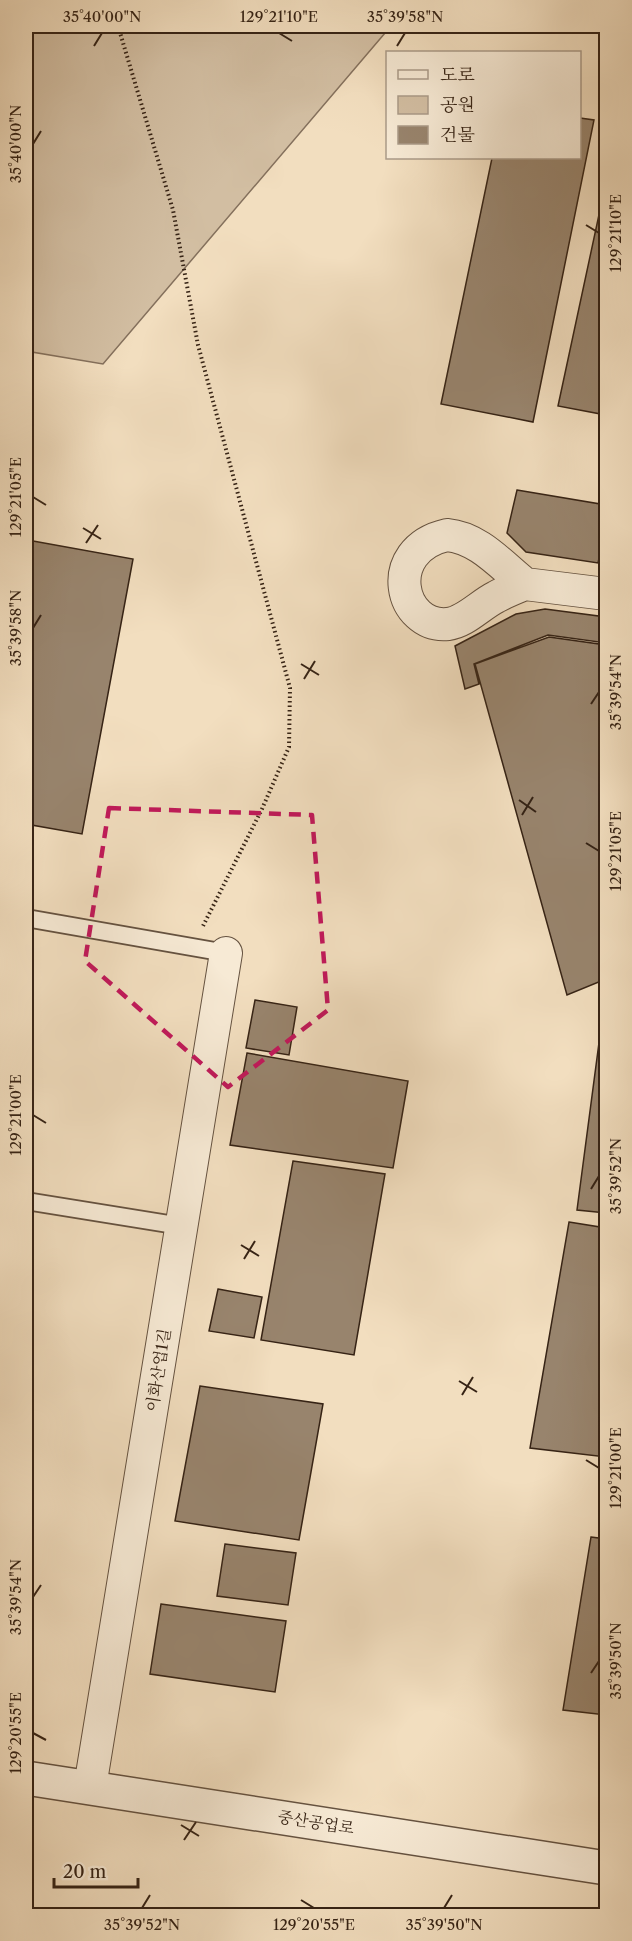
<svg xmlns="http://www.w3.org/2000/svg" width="632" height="1941" viewBox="0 0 632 1941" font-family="'Libre Caslon Text','Noto Serif KR',serif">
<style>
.green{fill:#d2bea2;stroke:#84705c;stroke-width:1.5}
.building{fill:#98846d;stroke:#362315;stroke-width:1.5}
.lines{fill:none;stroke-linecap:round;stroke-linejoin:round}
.service-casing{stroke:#655240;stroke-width:20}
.minor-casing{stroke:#655240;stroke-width:34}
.tertiary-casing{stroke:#655240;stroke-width:36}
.path{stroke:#362315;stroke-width:4;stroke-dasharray:1.5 3;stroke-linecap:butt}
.service{stroke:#f7ead5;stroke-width:16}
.minor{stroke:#f7ead5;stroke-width:32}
.tertiary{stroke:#f7ead5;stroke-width:33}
.marked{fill:none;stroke:#c2185b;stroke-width:4.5;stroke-dasharray:12 8;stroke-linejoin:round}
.ticks{fill:none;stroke:#362315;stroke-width:2}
.labels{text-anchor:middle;stroke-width:4.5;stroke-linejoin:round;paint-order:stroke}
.street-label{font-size:16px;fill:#362315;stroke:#f7ead5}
.neatline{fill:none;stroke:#362315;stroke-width:2}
.ticks-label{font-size:15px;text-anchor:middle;fill:#362315}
</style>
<rect width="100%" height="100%" fill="#f2debf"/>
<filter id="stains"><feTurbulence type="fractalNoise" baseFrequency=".00333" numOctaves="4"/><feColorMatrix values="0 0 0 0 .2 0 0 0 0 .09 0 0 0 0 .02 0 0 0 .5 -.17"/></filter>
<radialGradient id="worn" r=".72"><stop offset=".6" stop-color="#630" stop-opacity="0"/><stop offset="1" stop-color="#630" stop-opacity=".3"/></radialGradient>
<!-- green -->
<path class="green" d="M26,26H391L103,364L26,351Z"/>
<!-- building -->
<path class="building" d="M580,118L594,120L533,422L441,404L492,158H580Z
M606,182V415L558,406Z
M517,490L606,505V527L598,563L526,552L507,533Z
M33,541L133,559L82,834L26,824V583Z
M545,609L606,617V643L548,635L474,664L479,684L465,689L455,646L516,614Z
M549,637L606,645V979L567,995L475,664Z
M255,1000L297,1007L289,1055L246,1048Z
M602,1020L606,1021V1213L577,1210Z
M247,1053L408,1081L393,1168L230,1145Z
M293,1161L385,1174L354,1355L261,1340Z
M569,1222L606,1228V1457L530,1448Z
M218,1289L262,1297L254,1338L209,1331Z
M200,1386L323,1404L299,1540L175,1521Z
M591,1537L606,1539V1715L563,1710Z
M225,1544L296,1553L288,1605L217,1596Z
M161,1604L286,1621L275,1692L150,1674Z"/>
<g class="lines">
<!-- service casing -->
<g class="service-casing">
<path id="service" d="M26,918L226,953
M26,1201L181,1226"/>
</g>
<!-- minor casing -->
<g class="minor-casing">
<path id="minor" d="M447,535C479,538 501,565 525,584C515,588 505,592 496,597C480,605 465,622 448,624C400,629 381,550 447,535Z
M525,584L606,594
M90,1787L226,953"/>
</g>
<!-- tertiary casing -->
<g class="tertiary-casing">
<path id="tertiary" d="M26,1778L606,1868"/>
</g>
<!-- path -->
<path class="path" d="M26,26H27
M118,26L173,210L198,345L290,688L289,747L262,809L202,928"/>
<!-- service -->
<use href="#service" class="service"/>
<!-- minor -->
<use href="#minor" class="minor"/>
<!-- tertiary -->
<use href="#tertiary" class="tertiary"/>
</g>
<!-- marked area -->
<path class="marked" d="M109,808L312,815L328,1010L228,1087L85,961Z"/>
<!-- ticks -->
<path class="ticks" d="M279,33L292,41M94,46L102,33M397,46L405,33M33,144L41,131M586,225L599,233M33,497L46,505M83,528L101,539M86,543L98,525M33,628L41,615M301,664L319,675M304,679L315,661M591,704L599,692M519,800L536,812M522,815L533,797M586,843L599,851M33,1115L46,1123M591,1189L599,1176M241,1245L259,1256M244,1259L255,1241M459,1381L477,1392M462,1395L473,1377M586,1460L599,1468M33,1597L41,1585M591,1673L599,1661M33,1733L46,1740M181,1825L199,1836M184,1840L196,1822M301,1900L314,1908M142,1908L150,1895M444,1908L452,1895"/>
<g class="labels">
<!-- street labels -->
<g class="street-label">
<text transform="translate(158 1370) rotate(-81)" y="6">이화산업1길</text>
<text transform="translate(316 1822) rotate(9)" y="6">중산공업로</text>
</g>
</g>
<!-- margin -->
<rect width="632" height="1941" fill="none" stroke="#f2debf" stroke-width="66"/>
<!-- legend -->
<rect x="386" y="51" width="195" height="108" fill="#f7ead5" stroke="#aa9a88" stroke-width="1.5"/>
<rect x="398" y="70" width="30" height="9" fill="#f7ead5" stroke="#aa9a88" stroke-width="1.5"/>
<text x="440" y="81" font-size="18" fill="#362315">도로</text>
<rect x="398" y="96" width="30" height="18" fill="#d2bea2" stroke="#aa9a88" stroke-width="1.5"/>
<text x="440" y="111" font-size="18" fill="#362315">공원</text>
<rect x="398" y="126" width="30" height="18" fill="#98846d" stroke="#aa9a88" stroke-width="1.5"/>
<text x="440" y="141" font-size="18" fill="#362315">건물</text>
<!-- scale -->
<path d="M54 1878v9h84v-9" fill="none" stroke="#362315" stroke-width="3"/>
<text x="63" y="1878" font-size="18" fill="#362315" stroke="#f7ead5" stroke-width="4.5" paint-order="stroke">20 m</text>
<rect x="33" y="33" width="566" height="1875" class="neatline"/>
<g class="ticks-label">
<text x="102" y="22">35°40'00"N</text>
<text x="279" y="22">129°21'10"E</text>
<text x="405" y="22">35°39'58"N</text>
<text transform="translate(16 144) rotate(-90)" y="5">35°40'00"N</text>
<text transform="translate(616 233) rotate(-90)" y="5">129°21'10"E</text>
<text transform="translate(16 497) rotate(-90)" y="5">129°21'05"E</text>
<text transform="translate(16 628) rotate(-90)" y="5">35°39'58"N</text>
<text transform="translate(616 692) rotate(-90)" y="5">35°39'54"N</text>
<text transform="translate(616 851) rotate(-90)" y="5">129°21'05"E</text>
<text transform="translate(16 1115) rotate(-90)" y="5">129°21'00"E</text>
<text transform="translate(616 1176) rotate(-90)" y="5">35°39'52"N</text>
<text transform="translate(616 1468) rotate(-90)" y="5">129°21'00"E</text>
<text transform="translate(16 1597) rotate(-90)" y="5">35°39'54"N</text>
<text transform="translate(616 1661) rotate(-90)" y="5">35°39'50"N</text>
<text transform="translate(16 1733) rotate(-90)" y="5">129°20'55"E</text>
<text x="142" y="1930">35°39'52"N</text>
<text x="314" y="1930">129°20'55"E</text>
<text x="444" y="1930">35°39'50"N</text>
</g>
<rect width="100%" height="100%" filter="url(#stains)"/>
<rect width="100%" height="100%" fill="url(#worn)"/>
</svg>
